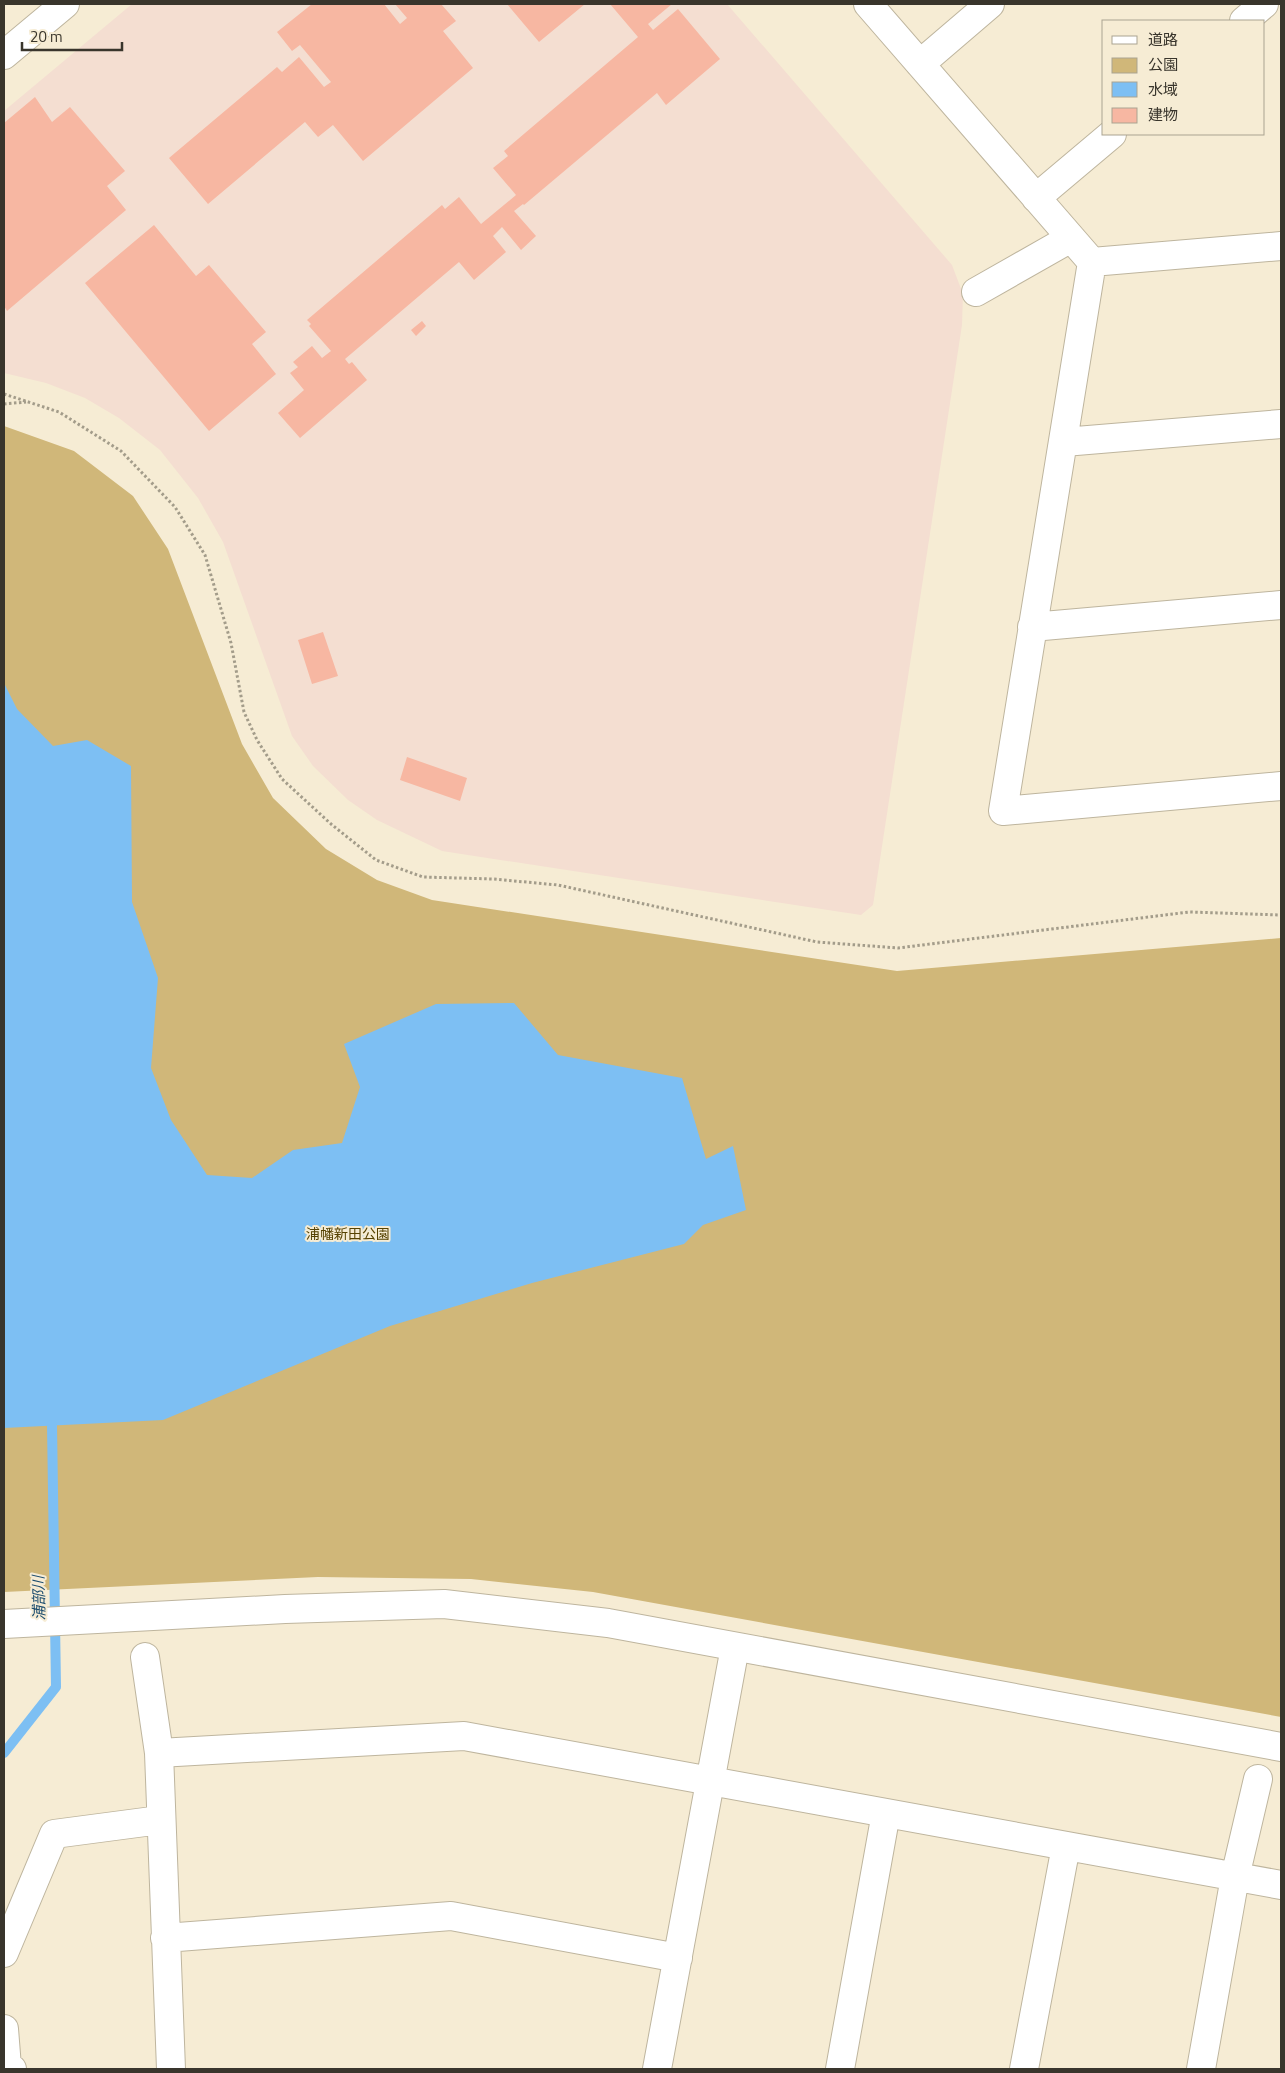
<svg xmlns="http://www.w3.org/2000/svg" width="1285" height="2073" viewBox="0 0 1285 2073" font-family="'Titillium Web','Noto Sans JP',sans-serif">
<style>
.education{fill:#f4ded1}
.green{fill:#d0b779}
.water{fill:#7dbff3}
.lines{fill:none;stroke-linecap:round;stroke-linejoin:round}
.stream{stroke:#7dbff3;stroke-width:10}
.building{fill:#f7b7a2}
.street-casing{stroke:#beb59e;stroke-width:30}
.secondary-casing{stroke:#beb59e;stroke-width:30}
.path{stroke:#a39c8a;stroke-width:3;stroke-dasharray:2.5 2.5;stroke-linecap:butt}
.street{stroke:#fff;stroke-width:28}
.secondary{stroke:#fff;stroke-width:28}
.labels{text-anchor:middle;stroke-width:4;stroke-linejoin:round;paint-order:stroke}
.park-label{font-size:14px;fill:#564202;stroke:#f6ecd4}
.water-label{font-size:15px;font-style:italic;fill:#1b4c6e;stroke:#f6ecd4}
</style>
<rect width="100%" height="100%" fill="#f6ecd4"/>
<!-- education -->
<path class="education" d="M132,4H727L952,265L963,294L962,325L873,905L861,915L442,851L377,820L348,800L313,766L292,736L223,542L198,498L160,450L119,418L85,398L46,383L4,373V111Z"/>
<!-- green -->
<path class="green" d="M4,426L74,451L133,496L168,549L242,744L273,798L326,849L377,880L432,900L897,971L1281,938V1717L593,1592L471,1579L318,1577L4,1592Z"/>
<!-- water -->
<path class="water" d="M4,683L17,709L53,746L87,740L131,766L132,902L158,978L151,1068L171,1120L207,1175L252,1178L293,1150L342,1143L360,1087L344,1044L436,1004L514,1003L558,1055L682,1078L706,1159L733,1146L746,1210L703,1225L684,1244L532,1283L390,1326L163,1420L4,1428Z"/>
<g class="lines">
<!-- stream -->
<path class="stream" d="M4,1753L56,1687L52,1425"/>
</g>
<!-- building -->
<path class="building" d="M312,4H384L400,24L407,18L395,4H441L456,21L443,31L473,68L363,161L333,125L318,137L305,122L208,204L169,158L277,67L282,72L299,57L324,87L331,82L300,45L292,51L277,32Z
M507,4H585L539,42Z
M610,4H672L648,24L653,30L678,9L720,59L666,105L657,93L524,205L523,204L514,211L536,236L521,250L502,227L493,236L506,252L474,280L459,262L345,359L349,364L352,362L367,380L300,438L278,413L304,390L290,373L298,367L293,362L312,346L322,358L331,351L309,326L311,324L307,320L442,205L445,209L459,197L481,224L516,195L493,168L508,156L504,151L638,37Z
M35,97L52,122L70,107L125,171L107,186L126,210L7,311L4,306V123Z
M154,225L196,276L209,265L266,332L252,344L276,374L209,431L85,283Z
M422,321L426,326L416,336L411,330Z
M323,632L338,676L312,684L298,640Z
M407,757L467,778L460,801L400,780Z"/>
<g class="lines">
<!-- street casing -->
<g class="street-casing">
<path id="street" d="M868,4L1092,262L1281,246
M1244,21L1264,4
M920,64L990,4
M1036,198L1112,134
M1092,262L1003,811L1281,786
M976,292L1071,238
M1064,442L1281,424
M1032,627L1281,605
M145,1657L159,1753L171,2069
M159,1753L464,1736L1281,1885
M165,1938L451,1916L678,1958
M4,1953L54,1834L160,1820
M4,2029L7,2067L12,2069
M657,2069L735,1647
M840,2069L886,1813
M1024,2069L1066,1846
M1201,2069L1235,1877L1258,1779"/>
</g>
<!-- secondary casing -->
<g class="secondary-casing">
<path id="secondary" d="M4,55L65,4
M4,1624L285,1609L444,1604L608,1623L1281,1747"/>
</g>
<!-- path -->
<path class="path" d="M4,394L59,412L121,451L175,507L205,555L231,643L244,712L257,740L282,779L331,824L376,860L423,877L493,879L558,885L817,942L898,948L1189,912L1281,915
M4,404L26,402"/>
<!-- street -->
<use href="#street" class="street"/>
<!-- secondary -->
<use href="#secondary" class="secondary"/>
</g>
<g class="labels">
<!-- park labels -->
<g class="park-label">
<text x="348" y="1239">浦幡新田公園</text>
</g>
<!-- water labels -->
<g class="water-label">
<text transform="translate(39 1598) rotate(-91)" y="5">浦部川</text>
</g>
</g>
<!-- border -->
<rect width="1285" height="2073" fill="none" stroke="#39352c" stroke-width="10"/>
<!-- legend -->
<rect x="1102" y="20" width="162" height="115" fill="#f6ecd4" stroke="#aaa391"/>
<rect x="1112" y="36" width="25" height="8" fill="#ffffff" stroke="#aaa391"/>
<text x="1148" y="45" font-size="15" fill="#39352c">道路</text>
<rect x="1112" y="58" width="25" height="15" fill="#d0b779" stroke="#aaa391"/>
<text x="1148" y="70" font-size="15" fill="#39352c">公園</text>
<rect x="1112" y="82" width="25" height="15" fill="#7dbff3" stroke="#aaa391"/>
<text x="1148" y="95" font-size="15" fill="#39352c">水域</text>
<rect x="1112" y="108" width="25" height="15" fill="#f7b7a2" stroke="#aaa391"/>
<text x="1148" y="120" font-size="15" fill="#39352c">建物</text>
<!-- scale -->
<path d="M22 42v8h100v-8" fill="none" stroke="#39352c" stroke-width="2.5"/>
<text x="30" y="42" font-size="15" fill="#39352c" stroke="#f6ecd4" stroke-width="4" paint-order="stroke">20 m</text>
</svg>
